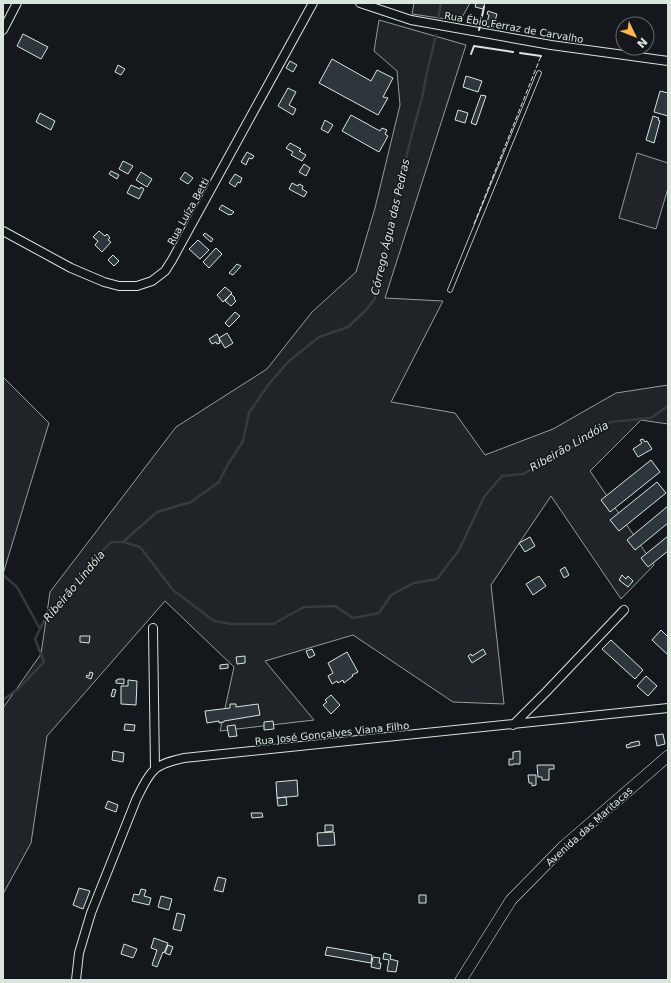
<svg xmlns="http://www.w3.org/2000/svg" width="671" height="983" viewBox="0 0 671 983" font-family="'DejaVu Sans',sans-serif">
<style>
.green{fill:#202428;stroke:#939e99}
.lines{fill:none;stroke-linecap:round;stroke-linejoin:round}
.stream{stroke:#363b3e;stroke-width:2.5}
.building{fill:#2c363c;stroke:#d8e6dc}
.lane-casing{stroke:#d8e6dc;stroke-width:5.5}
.street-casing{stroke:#d8e6dc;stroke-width:10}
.secondary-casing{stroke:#d8e6dc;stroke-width:12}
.lane{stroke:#14181c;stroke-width:4}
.street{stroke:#14181c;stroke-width:8}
.secondary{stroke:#14181c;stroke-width:11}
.fence{stroke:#d8e6dc;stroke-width:1;stroke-dasharray:5 2;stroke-linecap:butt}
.wall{stroke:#d8e6dc;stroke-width:2}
.labels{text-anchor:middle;stroke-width:3;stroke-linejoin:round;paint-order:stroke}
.street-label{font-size:10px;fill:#d8e6dc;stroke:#14181c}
.water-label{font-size:11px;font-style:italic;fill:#d8e6dc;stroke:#14181c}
</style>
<rect width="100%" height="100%" fill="#14181c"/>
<!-- green -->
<path class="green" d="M414,3H470L460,21L412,14Z
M379,20L466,45L385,298L443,301L391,402L455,413L485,455L553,429L616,393L668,385V424L641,420L590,471L654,565L621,599L551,496L491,585L504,704L453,702L353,635L265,661L314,720L220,731L234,667L165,601L47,736L31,843L3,894V708L41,654L50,592L176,427L267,369L312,312L356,272L375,208L400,105L397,71L374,51Z
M637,153L668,163V188L656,229L619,218Z
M3,377L49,423L3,574Z"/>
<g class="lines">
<!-- stream -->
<path class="stream" d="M438,19L441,3
M123,542L157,512L191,502L219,482L228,464L243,441L249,413L268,385L288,362L319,337L348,327L364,312L370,305L375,298L382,269L390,222L412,134L422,98L427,72L436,35
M3,575L17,587L40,629
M3,700L19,688L44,662L35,639L44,621L97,557L111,542H123L140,547L173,590L214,621L232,624H273L304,607L335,606L353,618L379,613L391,595L414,583L437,579L459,550L484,497L502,476L523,474L583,441L610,422L651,418L668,406"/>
</g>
<!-- building -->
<path class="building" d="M476,3H485L483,9L475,7Z
M488,11L497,14L493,28L486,26L489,15L487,14Z
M23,34L48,47L41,59L17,46Z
M332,59L371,81L377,70L393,78L383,97L388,98L378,115L319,83Z
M290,61L297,65L293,72L286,68Z
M118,65L125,69L121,75L115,72Z
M466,76L482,81L478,92L463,87Z
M288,88L296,92L289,105L296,109L293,115L278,106Z
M660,91L668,93V116L654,112Z
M481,95L486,96L476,125L471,123Z
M458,110L468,113L465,123L455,120Z
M40,113L55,121L51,130L36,122Z
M351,115L380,131L382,128L387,130L385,134L388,136L379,152L342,131Z
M653,116L659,118L658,120L660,121L654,143L646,140Z
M325,120L333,125L328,133L321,129Z
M290,143L301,149L299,151L306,155L302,161L291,155L293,152L286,148Z
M247,152L254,156L252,159L249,158L246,165L241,162Z
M123,161L133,166L128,174L119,169Z
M304,164L310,168L306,176L299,172Z
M111,171L119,175L117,179L109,174Z
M141,172L152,179L147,187L136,180Z
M185,172L193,178L188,184L180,179Z
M235,174L242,178L240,183L238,182L235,187L229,183Z
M292,183L298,186L299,184L303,186L302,189L307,192L304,197L289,189Z
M131,185L140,189L141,187L144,189L139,199L127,193Z
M222,205L234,212L231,215L230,214L229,215L219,209Z
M99,231L105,236L107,234L110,238L108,240L111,242L102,252L95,245L98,241L93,237Z
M205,233L213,239L211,242L203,235Z
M198,240L209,250L200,259L189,249Z
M216,248L222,254L209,268L203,262Z
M113,255L119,261L114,266L108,260Z
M237,264L241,266L233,275L229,273Z
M225,287L232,293L223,302L217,295Z
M231,294L235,298L234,299L236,301L231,306L225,301Z
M235,312L240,316L229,327L225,323Z
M227,333L233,343L225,348L219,338Z
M217,334L220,340L219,341L220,343L217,344L216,342L212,344L209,339Z
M643,439L645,442L647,441L652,449L638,457L633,449L642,443L640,440Z
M651,460L660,472L610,512L601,500Z
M657,482L666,493L619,531L610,520Z
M668,506V523L635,550L627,540Z
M668,536V551L648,567L641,558Z
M530,537L535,546L525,552L519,543Z
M565,567L569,575L564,578L560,570Z
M622,575L626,579L628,576L633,581L628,587L619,580Z
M539,576L546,586L533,595L526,584Z
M661,630L668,637V655L652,640Z
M80,636H90L89,643L80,642Z
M611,640L643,670L635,679L602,649Z
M312,649L315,655L309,658L306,651Z
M483,649L486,654L472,663L468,656L471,654L472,656Z
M347,652L358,672L352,675L353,676L344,683L343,680L338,683L337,681L332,684L328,676L333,673L328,663Z
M245,656V663L237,664L236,657Z
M228,664V668L220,669V665Z
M90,672L93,673L91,679L86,677L87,675L89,676Z
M646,676L657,686L648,696L637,686Z
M118,679H124V684L116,683V680H118Z
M128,680L137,681L136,705L121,704V686H128Z
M113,689L116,690L114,697L111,696Z
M331,695L340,705L331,714L323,705L327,702L325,700Z
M230,704H236V707L258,704L260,715L224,721V722L219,723V721L207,723L205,711L230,708Z
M273,721L274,729L264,730V722Z
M125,724L135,725L134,731L124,730Z
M235,725L237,736L229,737L227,726Z
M663,734L665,744L657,746L655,735Z
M639,741L640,745L627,748L626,745L630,744V743Z
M113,751L124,753L123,762L112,760Z
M520,751V764H513V765H509V759H513V752Z
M537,765H554V769H549V780H542V777H538Z
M528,775H536V785L532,786V783H529Z
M297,780L298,796L277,798L276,782Z
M286,797L287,805L278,806L277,798Z
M108,801L118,805L116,812L105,808Z
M251,813H262L263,817L252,818Z
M325,825H333V831L325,832Z
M334,832L335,845L318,846L317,833Z
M218,877L226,879L223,892L214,890Z
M79,888L90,891L83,909L73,905Z
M141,889L146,890L144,896L151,898L149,905L132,901L134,894L139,895Z
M419,895H426V903H419Z
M161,896L172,899L169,910L158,907Z
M177,913L185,915L181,931L173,929Z
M154,938L168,943L164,953L163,952L157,967L152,965L157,950L151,948Z
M124,944L137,949L133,958L121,954Z
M168,945L173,947L170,955L165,953Z
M327,947L372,955L371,963L325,955Z
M384,953L391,955L390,959L398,961L396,972L387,971L389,960L383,959Z
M373,957L380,958L379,963H381L380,969L371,967Z"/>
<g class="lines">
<!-- lane casing -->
<g class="lane-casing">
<path id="lane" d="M450,290L539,73"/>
</g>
<!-- street casing -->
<g class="street-casing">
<path id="street" d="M360,3L411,20L551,45L668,61
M3,30L17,3
M3,231L71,268L104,282L119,286H137L152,281L165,271L172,260L313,3
M153,628L155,769
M513,725L546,692L624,610
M76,980L79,953L91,913L136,800C141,790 146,778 154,770C161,763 175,760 184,758L668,708"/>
</g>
<!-- secondary casing -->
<g class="secondary-casing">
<path id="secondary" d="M461,980L511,900L563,847L668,756"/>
</g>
<!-- lane -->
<use href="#lane" class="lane"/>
<!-- street -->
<use href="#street" class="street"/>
<!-- secondary -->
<use href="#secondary" class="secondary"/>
<!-- fence -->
<path class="fence" d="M474,224L541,56"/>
<!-- wall -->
<path class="wall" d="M479,30L484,7
M520,53L541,56
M471,54L474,46L513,52"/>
</g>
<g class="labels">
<!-- street labels -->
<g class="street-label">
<text transform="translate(514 27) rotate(10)" y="4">Rua Ébio Ferraz de Carvalho</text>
<text transform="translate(188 211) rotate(-61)" y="4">Rua Luíza Betti</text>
<text transform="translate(332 733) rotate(-6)" y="4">Rua José Gonçalves Viana Filho</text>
<text transform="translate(589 826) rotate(-42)" y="4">Avenida das Maritacas</text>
</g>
<!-- water labels -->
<g class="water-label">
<text transform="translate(390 227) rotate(-77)" y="4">Córrego Água das Pedras</text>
<text transform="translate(569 446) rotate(-30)" y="4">Ribeirão Lindóia</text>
<text transform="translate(74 586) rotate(-50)" y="4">Ribeirão Lindóia</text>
</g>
</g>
<!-- border -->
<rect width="671" height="983" fill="none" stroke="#d8e6dc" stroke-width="8"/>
<!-- north arrow -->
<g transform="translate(635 36) rotate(133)"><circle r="19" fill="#14181c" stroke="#626a69"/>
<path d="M0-3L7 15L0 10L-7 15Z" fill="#ffb74d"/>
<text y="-6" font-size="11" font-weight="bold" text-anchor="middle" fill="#d8e6dc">N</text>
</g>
</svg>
